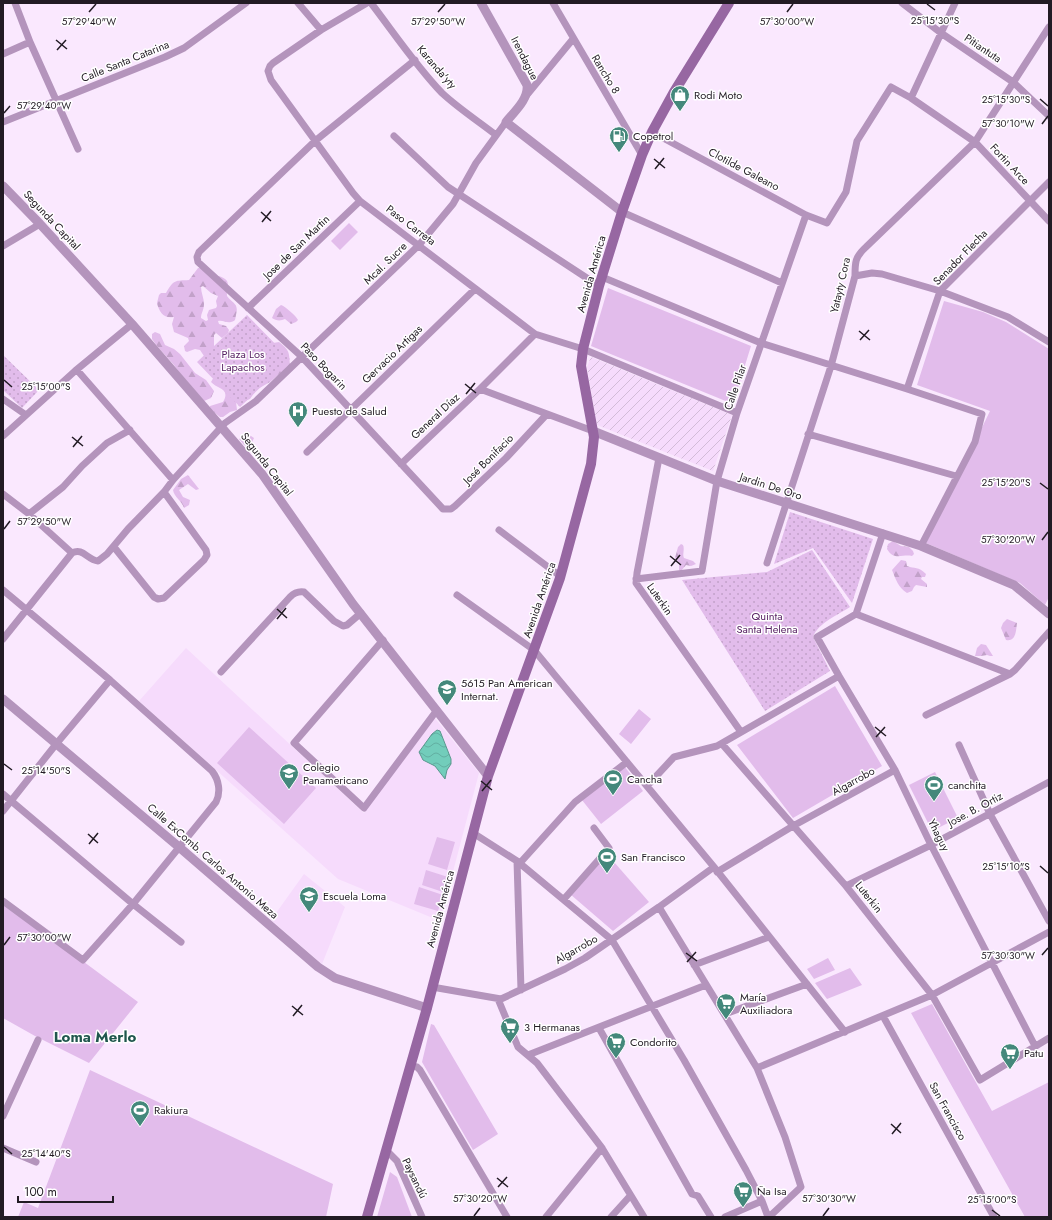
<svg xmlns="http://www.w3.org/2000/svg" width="1052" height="1220" viewBox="0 0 1052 1220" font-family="Jost,sans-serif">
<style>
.built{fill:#f6dbfc}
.industrial{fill:url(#industrial-furrows)}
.grass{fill:#e2bceb}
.forest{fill:url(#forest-firs);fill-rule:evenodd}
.park{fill:url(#park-dots)}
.water{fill:url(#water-waves);stroke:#5a988e}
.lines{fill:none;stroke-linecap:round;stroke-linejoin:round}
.minor{stroke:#b494bc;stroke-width:7}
.tertiary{stroke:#b494bc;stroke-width:9}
.secondary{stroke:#9767a2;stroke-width:10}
.ticks{fill:none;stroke:#221b24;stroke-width:1.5}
.labels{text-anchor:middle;stroke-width:3;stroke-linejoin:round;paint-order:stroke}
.street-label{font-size:11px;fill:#221b24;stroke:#fff}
.poi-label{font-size:11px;fill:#221b24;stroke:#fff;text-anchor:start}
.park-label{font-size:11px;fill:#5a2466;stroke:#fff}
.district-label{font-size:15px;font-weight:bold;fill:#1f564d;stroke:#fff}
.ticks-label{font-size:10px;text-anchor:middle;fill:#221b24;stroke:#fff;stroke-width:3;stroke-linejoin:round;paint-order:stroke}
</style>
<defs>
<pattern id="industrial-furrows" width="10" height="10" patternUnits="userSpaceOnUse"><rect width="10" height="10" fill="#f6dbfc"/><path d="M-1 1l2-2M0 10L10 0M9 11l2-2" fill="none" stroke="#d3bbd8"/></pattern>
<pattern id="forest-firs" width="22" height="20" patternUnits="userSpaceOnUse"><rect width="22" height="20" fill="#e2bceb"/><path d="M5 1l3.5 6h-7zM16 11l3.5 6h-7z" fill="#c2a1c9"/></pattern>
<pattern id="park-dots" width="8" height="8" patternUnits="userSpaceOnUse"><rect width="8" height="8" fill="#e2bceb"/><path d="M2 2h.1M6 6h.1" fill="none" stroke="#c2a1c9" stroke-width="1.8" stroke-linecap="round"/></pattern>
<pattern id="water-waves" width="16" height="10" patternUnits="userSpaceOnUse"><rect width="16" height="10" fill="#72cdbb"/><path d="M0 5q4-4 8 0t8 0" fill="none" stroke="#62afa1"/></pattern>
</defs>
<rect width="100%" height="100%" fill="#fae8fe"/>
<!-- built -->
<path class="built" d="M186,648L364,813L434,717L479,773L440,921L338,879L139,701Z
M304,874L345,907L322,964L271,920Z"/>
<!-- industrial -->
<path class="industrial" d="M591,357L732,415L713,471L597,425L587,367Z"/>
<!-- grass -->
<path class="grass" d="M349,223L358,232L340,250L331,241Z
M608,288L751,346L733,404L591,346Z
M944,301L983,312L1006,322L1049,349V597L1045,605L1020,583L926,543L990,411L917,385Z
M835,686L882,766L793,818L737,745Z
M639,709L651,719L631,744L619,734Z
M249,727L316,788L284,824L217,763Z
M625,767L643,791L601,824L582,800Z
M935,772L958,818L932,831L909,785Z
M437,837L455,842L447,870L428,864Z
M607,854L649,902L613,931L570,894Z
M426,870L448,877L443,892L422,885Z
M419,887L443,895L438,911L414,904Z
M3,902L138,1002L89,1063L35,1036L3,1018Z
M828,958L835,970L814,979L807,969Z
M850,968L862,985L827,999L815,983Z
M932,1004L992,1111L1049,1082V1217H1025L911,1013Z
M431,1024L434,1025L498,1134L473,1150L422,1062Z
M90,1070L333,1184L326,1217H18L24,1202L38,1208Z
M390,1172L397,1177L412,1217H377Z"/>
<!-- forest -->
<path class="forest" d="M198,268H201L214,278L219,276C233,281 226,286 227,296C233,304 239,303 236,315C235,319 236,321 231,322C226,323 223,320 218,321L219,324L226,326L229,330L228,333L222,338L216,333L214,335V348L206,359L200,350L195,349L187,352L185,351L184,346L189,341L188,338L174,332L172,324L174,317C164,319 159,312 157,303L159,295L161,293H166C174,279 175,281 189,280ZM203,286L211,293L218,296L216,301L217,306L216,308L209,310L207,315L208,320L206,321L201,318C201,313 204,310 204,304C204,298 201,293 201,287Z
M281,305C285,306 296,316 298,320L296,322L291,324L285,319C281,321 276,321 272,318L276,309Z
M155,332L160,334L165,345L174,349L180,354L195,373L206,380L214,391L211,398L204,401L179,372L174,365L157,346L152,339V334Z
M279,342C290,351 289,352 290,365L270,382L256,390L250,399L245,401L273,343Z
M215,375L236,402L237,410L230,412L223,417H220L210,409V406L223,402C231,388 217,389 211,382Z
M248,434L254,438C252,443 249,446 244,445L239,439Z
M188,475L199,489L196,490L188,484L179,490L183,497L190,500L189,505L184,508C182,501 174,497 173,490L181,479Z
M893,541L901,546L909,547L913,551L914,554L912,556C902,554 894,561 887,549L888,544Z
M681,544L683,545C685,550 682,554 684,558L693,561L696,564L691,566L686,565L681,571L679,570V564L675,558L678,547Z
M901,560L906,561L907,566C915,569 918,566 926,574L925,577H922L921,579L927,584V587L916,585L914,587L912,591L907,593C898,587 896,580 892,570Z
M1007,619L1017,623C1016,631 1016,642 1006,640L1001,628L1003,623Z
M981,644L986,645L993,656H990L987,655L981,656H975L977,648Z"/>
<!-- park -->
<path class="park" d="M247,315L290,359L240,407L197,362Z
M3,355L39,390L22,408L3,390Z
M790,512L873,539L852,603L813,548L774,564Z
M812,550L850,607C838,615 818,623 813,637L830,671L765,711L682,580L767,572Z"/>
<!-- water -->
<path class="water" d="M437,730L440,731L451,759V764L447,770L445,779L435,766L423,760L419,752L432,734Z"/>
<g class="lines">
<!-- minor -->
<path class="minor" d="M15,3L30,42L78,149
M298,3L321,30
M367,3L321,30L273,63L270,66L268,71L271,80L353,193L360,201L535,334L583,349L737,413
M371,3C394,33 416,66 442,93C458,108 478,121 496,135
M553,3L642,155
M902,3L941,33L1013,82L1049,116
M3,54L30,42
M415,60L315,141L199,252L197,257L198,262L302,357L443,509H451L455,506L506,458L547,414
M526,96L573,39
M911,98L955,3
M3,122L165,57L184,48L246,3
M652,132L806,215L827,223L846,192L857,141L891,87L911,98L975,142L1049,221
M394,136L448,187L599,286
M622,212L782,283
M3,246L40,224
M855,276L872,273L882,274L940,291L1008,317L1049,342
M602,277L761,343L907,389L982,414L975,442L921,546
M248,308L360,201
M77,370L173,480
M480,389L593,431
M907,389L940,291L1049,182
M3,399L26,415
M808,434L956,476
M3,436L75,371L132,324
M307,452L475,289
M659,458L637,573L636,583L741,732
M401,464L480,389L535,334
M3,494L29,514L72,553
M29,514L63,487L82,466L107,443L130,430
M499,530L560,576
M883,533L856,614L817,637L839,676L895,770L931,845L1035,1046
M114,547L154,597L158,599L164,598L204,560L207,555L206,550L164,492
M767,563L831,366L855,276C855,262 855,257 866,247L975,142L1049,27
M636,579L702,571L717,481L737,413L806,215
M3,590L110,680L212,771C219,780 221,792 216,802L133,904L83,960L3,901
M457,595L534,650L714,867L845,1032
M856,614L1010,674
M3,639L72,553C83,547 87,560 98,561L107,554L128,529L164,492L173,480L225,423L256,401L419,245L453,204L476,163L506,122
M383,640L294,743L364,808L437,710
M221,672L290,597C294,593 298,591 304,592L334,621L343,626L347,625L361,613
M926,715L1010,674L1015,670L1049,632
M722,744L846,886L932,995L980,1080L1049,1038
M959,745L990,814L1049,921
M647,786L674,757L717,746L839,676
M3,794L133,904L181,942
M3,811L57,743L110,680
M473,833L517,861L612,940L684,1060L746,1170L762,1201L768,1217
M517,861L521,990
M520,863L575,802L627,762
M717,872L793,826L895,770
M846,886L931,845L1049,782
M564,899L609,848L594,828
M659,907L757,1068L785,1137L801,1187L769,1217
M694,965L769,937
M432,987L501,999L565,969L585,958L659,907L714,867
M498,999L518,1047L537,1063L602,1148L644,1217
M725,1014L807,984
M883,1016L994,1217
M599,1028L692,1194L698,1196L711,1217
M528,1055L706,985
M411,1066L417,1067L420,1070L507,1217
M757,1068L932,995L1049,932
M3,1116L38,1040
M3,1148L36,1162
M386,1150L397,1161L422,1217
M546,1217L602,1148
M611,1217L630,1196
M725,1217L762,1201"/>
<!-- tertiary -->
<path class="tertiary" d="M481,3L527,85C529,99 514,112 506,122L622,212
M3,186L40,224L132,324L262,474L353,604L488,776
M593,431L717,481L921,546L1014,585L1049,614
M3,699L179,847L318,967L335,978L427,1008"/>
<!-- secondary -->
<path class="secondary" d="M367,1217L427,1008L488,776L560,578L591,464L594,437L581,366L583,349L599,286L622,212L642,155L652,132L674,92L729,3"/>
</g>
<!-- ticks -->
<path class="ticks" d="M927,4L935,10M89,12L96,4M438,12L445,4M787,12L793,4M56,40L67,49M57,50L66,40M1040,99L1048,106M4,113L10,106M1042,124L1048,116M654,159L665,168M655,169L664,158M261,212L271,221M262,222L271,211M859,331L870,340M860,340L869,330M4,380L12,387M465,384L476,393M466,394L475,383M72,437L83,446M73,447L82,436M1040,483L1048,489M4,529L10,521M1042,540L1048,532M670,556L681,565M671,566L680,555M277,609L287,618M277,619L286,608M875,727L886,736M876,737L885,727M4,764L12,770M481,781L492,790M482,791L491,780M88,834L98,843M89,844L98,833M1040,866L1048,873M4,945L10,937M686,953L697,961M1042,955L1048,948M687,962L696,952M292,1006L303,1015M293,1016L302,1005M891,1124L901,1133M892,1134L901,1123M4,1147L12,1154M497,1178L508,1187M498,1187L507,1177M992,1210L1000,1216M474,1216L480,1208M823,1216L829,1208"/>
<!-- icons -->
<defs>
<g id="shop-pin" transform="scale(1)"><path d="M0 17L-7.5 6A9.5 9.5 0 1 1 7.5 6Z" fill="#44887b" stroke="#fff"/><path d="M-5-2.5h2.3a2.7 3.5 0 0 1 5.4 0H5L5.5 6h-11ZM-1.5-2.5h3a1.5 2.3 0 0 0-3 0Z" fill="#fff"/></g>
<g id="fuel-pin" transform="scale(1)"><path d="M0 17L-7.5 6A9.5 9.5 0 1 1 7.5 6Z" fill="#44887b" stroke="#fff"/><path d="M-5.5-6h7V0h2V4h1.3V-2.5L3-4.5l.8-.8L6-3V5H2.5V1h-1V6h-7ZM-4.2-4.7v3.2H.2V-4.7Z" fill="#fff"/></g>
<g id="hospital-pin" transform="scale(1)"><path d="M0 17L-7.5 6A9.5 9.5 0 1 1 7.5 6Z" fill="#44887b" stroke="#fff"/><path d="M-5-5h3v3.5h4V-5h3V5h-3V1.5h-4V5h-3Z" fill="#fff"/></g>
<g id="school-pin" transform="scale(1)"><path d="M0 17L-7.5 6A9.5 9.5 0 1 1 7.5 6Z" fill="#44887b" stroke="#fff"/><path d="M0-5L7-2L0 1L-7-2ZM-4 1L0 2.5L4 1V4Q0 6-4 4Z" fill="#fff"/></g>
<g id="stadium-pin" transform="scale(1)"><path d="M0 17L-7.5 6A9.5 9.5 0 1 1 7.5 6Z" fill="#44887b" stroke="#fff"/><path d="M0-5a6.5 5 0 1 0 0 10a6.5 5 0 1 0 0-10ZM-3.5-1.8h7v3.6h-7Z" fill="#fff"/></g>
<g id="supermarket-pin" transform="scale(1)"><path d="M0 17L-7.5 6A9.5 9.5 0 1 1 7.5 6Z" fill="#44887b" stroke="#fff"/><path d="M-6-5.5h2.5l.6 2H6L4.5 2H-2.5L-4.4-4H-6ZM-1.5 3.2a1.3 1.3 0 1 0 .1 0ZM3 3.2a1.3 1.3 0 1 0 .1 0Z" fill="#fff"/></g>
</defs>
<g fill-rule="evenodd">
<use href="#shop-pin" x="680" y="95"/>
<use href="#fuel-pin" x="619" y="136"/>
<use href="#hospital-pin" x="298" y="411"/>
<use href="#school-pin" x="447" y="689"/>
<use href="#school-pin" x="289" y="773"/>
<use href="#stadium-pin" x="613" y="779"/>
<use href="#stadium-pin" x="934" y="785"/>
<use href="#stadium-pin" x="607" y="857"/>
<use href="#school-pin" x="309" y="896"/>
<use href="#supermarket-pin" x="726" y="1003"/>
<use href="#supermarket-pin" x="510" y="1027"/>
<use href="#supermarket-pin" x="616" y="1042"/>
<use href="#supermarket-pin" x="1010" y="1053"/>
<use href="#stadium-pin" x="140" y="1110"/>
<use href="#supermarket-pin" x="743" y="1191"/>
</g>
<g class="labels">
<!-- street labels -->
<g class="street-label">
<text transform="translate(983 48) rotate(34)" y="4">Pitiantuta</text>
<text transform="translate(525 58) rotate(63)" y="4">Irendague</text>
<text transform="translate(125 61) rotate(-22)" y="4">Calle Santa Catarina</text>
<text transform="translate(437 67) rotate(49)" y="4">Karanda'yty</text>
<text transform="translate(606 74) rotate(59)" y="4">Rancho 8</text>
<text transform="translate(1010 164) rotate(47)" y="4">Fortin Arce</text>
<text transform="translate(744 169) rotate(28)" y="4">Clotilde Galeano</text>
<text transform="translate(52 220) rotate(47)" y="4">Segunda Capital</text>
<text transform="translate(411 225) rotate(37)" y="4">Paso Carreta</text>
<text transform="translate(296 247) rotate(-44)" y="4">Jose de San Martin</text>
<text transform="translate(960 257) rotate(-46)" y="4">Senador Flecha</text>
<text transform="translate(385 263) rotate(-44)" y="4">Mcal. Sucre</text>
<text transform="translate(591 274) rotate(-74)" y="4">Avenida América</text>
<text transform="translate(840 285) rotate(-77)" y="4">Yatayty Cora</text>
<text transform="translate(392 354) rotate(-44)" y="4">Gervacio Artigas</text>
<text transform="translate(324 366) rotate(46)" y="4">Paso Bogarin</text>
<text transform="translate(735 387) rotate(-71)" y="4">Calle Pilar</text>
<text transform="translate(435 416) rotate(-43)" y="4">General Díaz</text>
<text transform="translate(488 459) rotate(-45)" y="4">José Bonifacio</text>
<text transform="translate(267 464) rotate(52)" y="4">Segunda Capital</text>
<text transform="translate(771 486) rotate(18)" y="4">Jardin De Oro</text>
<text transform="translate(660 599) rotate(55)" y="4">Luterkin</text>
<text transform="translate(539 600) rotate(-71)" y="4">Avenida América</text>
<text transform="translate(853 781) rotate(-29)" y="4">Algarrobo</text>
<text transform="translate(975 809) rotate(-28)" y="4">Jose. B. Ortiz</text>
<text transform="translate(939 835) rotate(63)" y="4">Yhaguy</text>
<text transform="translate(213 861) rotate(41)" y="4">Calle ExComb. Carlos Antonio Meza</text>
<text transform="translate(869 897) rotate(52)" y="4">Luterkin</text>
<text transform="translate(440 909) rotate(-75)" y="4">Avenida América</text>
<text transform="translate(576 949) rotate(-30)" y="4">Algarrobo</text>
<text transform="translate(948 1111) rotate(61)" y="4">San Francisco</text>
<text transform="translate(415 1178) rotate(64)" y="4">Paysandú</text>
</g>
<!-- poi labels -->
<g class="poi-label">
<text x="694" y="99">Rodi Moto</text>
<text x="633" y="140">Copetrol</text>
<text x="312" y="415">Puesto de Salud</text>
<text x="461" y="687">5615 Pan American<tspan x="461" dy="13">Internat.</tspan></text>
<text x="303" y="771">Colegio<tspan x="303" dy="13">Panamericano</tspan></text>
<text x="627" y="783">Cancha</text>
<text x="948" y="789">canchita</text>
<text x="621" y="861">San Francisco</text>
<text x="323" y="900">Escuela Loma</text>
<text x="740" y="1001">María<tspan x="740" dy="13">Auxiliadora</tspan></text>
<text x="524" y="1031">3 Hermanas</text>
<text x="630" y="1046">Condorito</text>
<text x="1024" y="1057">Patu</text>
<text x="154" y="1114">Rakiura</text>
<text x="757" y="1195">Ña Isa</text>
</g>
<!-- park labels -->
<g class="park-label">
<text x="243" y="358">Plaza Los<tspan x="243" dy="13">Lapachos</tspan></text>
<text x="767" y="620">Quinta<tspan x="767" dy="13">Santa Helena</tspan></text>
</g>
<!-- district labels -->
<g class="district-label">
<text x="95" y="1042">Loma Merlo</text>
</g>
</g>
<g class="ticks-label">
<text x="935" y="24">25°15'30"S</text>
<text x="89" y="25">57°29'40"W</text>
<text x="438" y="25">57°29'50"W</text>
<text x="787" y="25">57°30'00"W</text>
<text x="1006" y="103">25°15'30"S</text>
<text x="44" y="109">57°29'40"W</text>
<text x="1008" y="127">57°30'10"W</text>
<text x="46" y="390">25°15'00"S</text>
<text x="1006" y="486">25°15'20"S</text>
<text x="44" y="525">57°29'50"W</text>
<text x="1008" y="543">57°30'20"W</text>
<text x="46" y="774">25°14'50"S</text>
<text x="1006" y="870">25°15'10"S</text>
<text x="44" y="941">57°30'00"W</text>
<text x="1008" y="959">57°30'30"W</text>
<text x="46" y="1157">25°14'40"S</text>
<text x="480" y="1202">57°30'20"W</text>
<text x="829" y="1202">57°30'30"W</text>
<text x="992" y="1203">25°15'00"S</text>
</g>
<!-- border -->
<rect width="1052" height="1220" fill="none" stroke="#221b24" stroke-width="8"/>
<!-- scale -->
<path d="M18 1196v6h95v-6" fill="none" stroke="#221b24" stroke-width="2"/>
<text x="24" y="1196" font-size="12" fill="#221b24" stroke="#ffffff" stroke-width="3" paint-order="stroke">100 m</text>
</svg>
